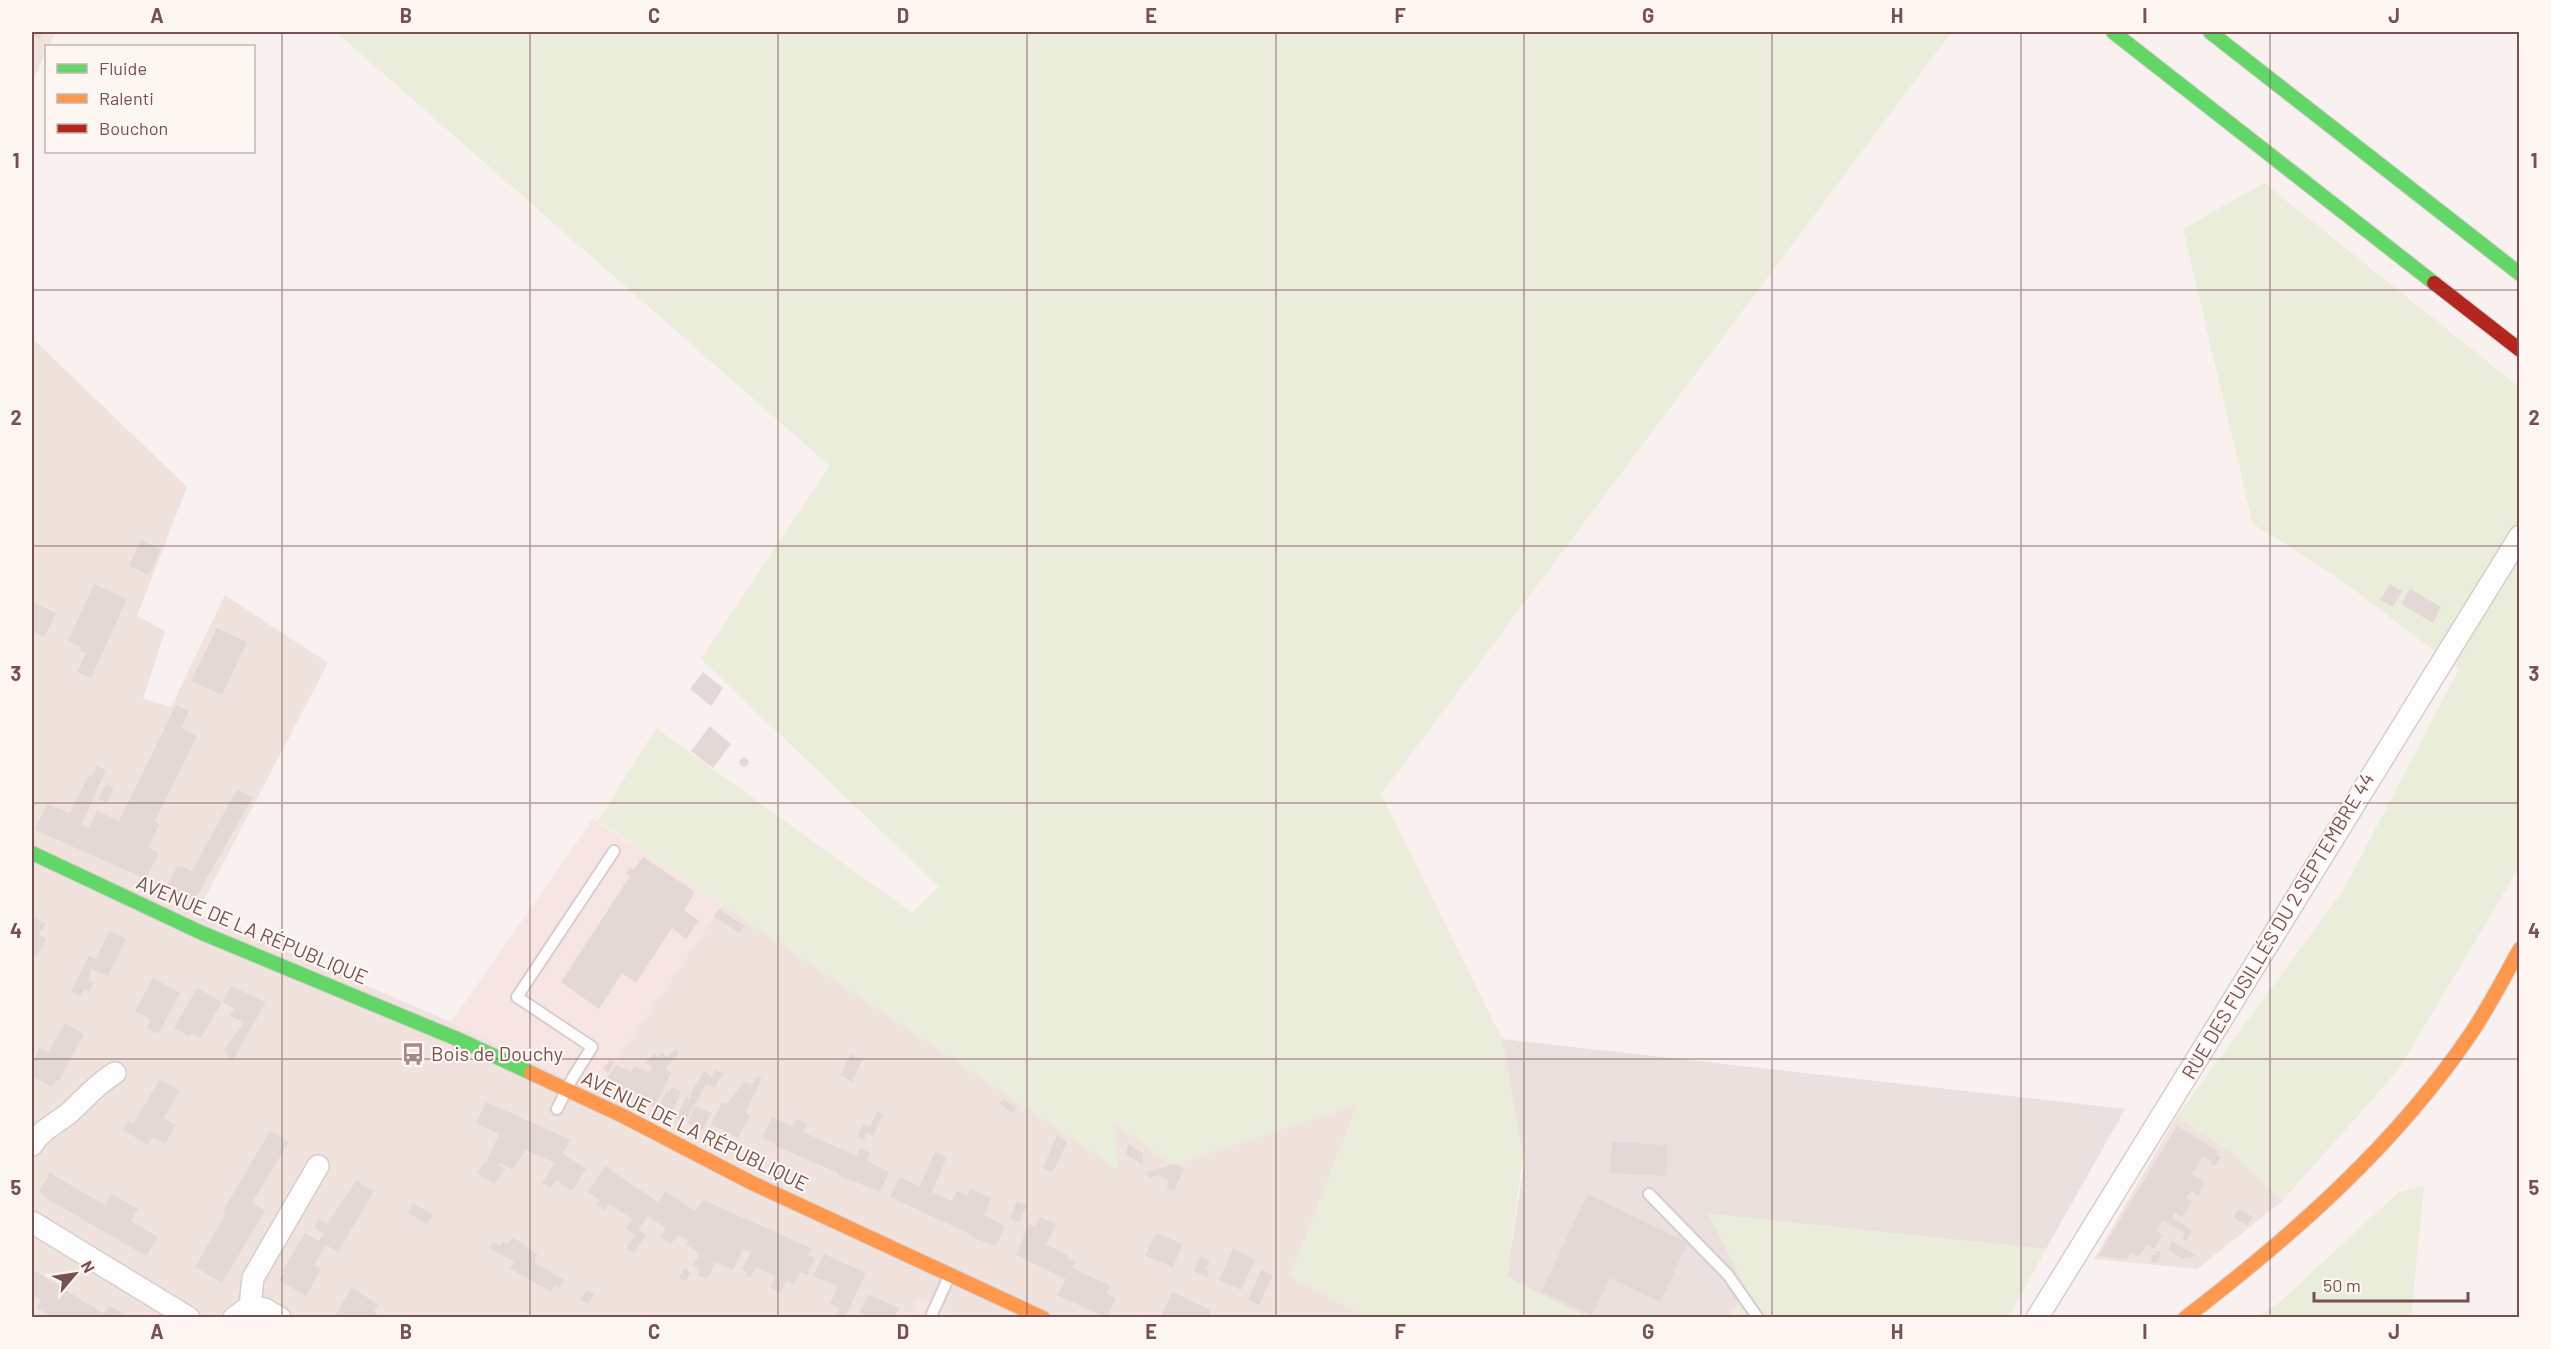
<svg xmlns="http://www.w3.org/2000/svg" width="2551" height="1349" viewBox="0 0 2551 1349" font-family="Barlow,sans-serif">
<style>
.residential{fill:#f0e2dd}
.commercial{fill:#f7e5e4}
.industrial{fill:#eae0de}
.green{fill:#ebeddb}
.building{fill:#e4d8d6}
.lines{fill:none;stroke-linecap:round;stroke-linejoin:round}
.lane-casing{stroke:#d7cdcb;stroke-width:14}
.street-casing{stroke:#d7cdcb;stroke-width:24}
.fast-casing{stroke:#d9cdcc;stroke-width:16}
.slow-casing{stroke:#d9cdcc;stroke-width:16}
.jam-casing{stroke:#d9cdcc;stroke-width:16}
.lane{stroke:#fefdfd;stroke-width:10}
.street{stroke:#fefdfd;stroke-width:21}
.fast{stroke:#63d668;stroke-width:14}
.slow{stroke:#ff974d;stroke-width:14}
.jam{stroke:#b3261e;stroke-width:14}
.grid{fill:none;stroke:#76514f;stroke-width:1.5;stroke-opacity:0.55}
.labels{text-anchor:middle;stroke-width:4.5;stroke-linejoin:round;paint-order:stroke}
.street-label{font-size:20px;fill:#76514f;stroke:#fef6f2}
.poi-label{font-size:20px;fill:#76514f;stroke:#fef6f2;text-anchor:start}
.neatline{fill:none;stroke:#76514f;stroke-width:2}
.grid-label{font-size:20px;text-anchor:middle;font-weight:bold;fill:#76514f}
</style>
<rect width="100%" height="100%" fill="#f8f1ef"/>
<!-- residential -->
<path class="residential" d="M32,32H56L32,81Z
M32,338L187,487L137,616L165,631L143,699L171,707L225,595L328,663L197,913L451,1022L595,1092L722,904L1117,1169L1114,1122L1173,1165L1358,1104L1290,1276L1366,1317H32Z
M2177,1116L2234,1154L2282,1201L2197,1269L2094,1259Z"/>
<!-- commercial -->
<path class="commercial" d="M593,819L722,904L596,1092L451,1022Z
M918,1298L961,1317L909,1318Z"/>
<!-- industrial -->
<path class="industrial" d="M1502,1039L2125,1109L2046,1249L1709,1214L1744,1284L1739,1303L1728,1317H1586L1507,1277L1524,1163Z"/>
<!-- green -->
<path class="green" d="M336,32H1946L1950,34L1381,794L1502,1039L1523,1154L1507,1277L1586,1317H1366L1290,1276L1357,1105L1173,1165L1114,1123L1117,1169L598,821L656,728L912,913L939,886L701,659L830,466Z
M2264,183L2519,387V867L2399,1069L2282,1201L2234,1154L2177,1116L2343,891L2459,669L2337,577L2253,524L2183,229Z
M2424,1186L2411,1317H2257L2281,1301L2399,1192Z
M1709,1214L2046,1249L2009,1317H1728L1739,1303L1744,1284Z"/>
<!-- building -->
<path class="building" d="M32,32H43L39,39L32,35Z
M141,540L161,549L149,575L129,566Z
M94,584L127,599L91,678L77,672L86,653L80,651L81,647L68,641Z
M2390,584L2402,591L2393,607L2380,600Z
M2410,589L2441,607L2433,623L2401,604Z
M32,602L56,613L45,637L32,631Z
M217,628L247,642L222,695L191,681Z
M703,672L723,688L711,706L690,689Z
M176,705L189,711L181,728L197,736L155,821L159,824L149,848L159,853L146,879L35,830L47,804L70,813L89,775L92,776L97,766L106,770L81,825L89,828L97,811L119,821Z
M710,726L731,744L713,768L691,751Z
M739.5 762a4.5 4.5 0 1 1 9 0a4.5 4.5 0 1 1-9 0Z
M106,784L114,788L107,803L98,799Z
M237,789L253,797L194,901L165,888L177,867L181,866L192,871Z
M643,857L695,892L684,910L699,921L686,939L672,928L636,983L622,973L599,1009L561,982L630,876L626,873L630,867L634,870Z
M719,909L745,926L740,933L714,917Z
M32,915L46,924L39,934L47,939L36,957L32,954Z
M109,931L126,939L108,976L91,969L89,981L93,983L89,992L84,989L81,996L71,991L89,956L96,959Z
M153,978L180,993L158,1034L146,1028L151,1020L135,1011Z
M231,986L266,1002L233,1060L224,1050L244,1022L230,1016L234,1008L222,1002Z
M197,988L222,1002L201,1038L192,1033L190,1037L174,1028Z
M65,1023L84,1034L59,1081L56,1080L52,1087L32,1076V1062L40,1047L48,1052Z
M675,1049L680,1053L665,1068L671,1073L655,1108L604,1083L616,1065L631,1072L635,1066L649,1073L652,1067L646,1063L654,1053L658,1057L661,1053L668,1057Z
M851,1054L862,1060L852,1082L840,1075Z
M610,1059L615,1062L608,1073L603,1069Z
M716,1069L723,1074L714,1088L706,1084L685,1122L676,1118L686,1097L690,1099L692,1090L704,1071L711,1077Z
M758,1076L762,1079L745,1113L750,1116L738,1138L711,1124L722,1102L727,1104L744,1082L752,1084Z
M160,1079L180,1091L164,1118L176,1125L165,1144L152,1137L148,1145L123,1130L128,1121L133,1124Z
M672,1087L681,1092L671,1115L657,1109L666,1092L669,1093Z
M1003,1099L1017,1108L1013,1113L1000,1104Z
M486,1102L571,1140L562,1153L586,1169L572,1191L556,1180L550,1188L542,1183L555,1163L526,1150L512,1170L501,1163L499,1165L505,1169L494,1184L477,1173L485,1161L486,1162L499,1134L476,1123Z
M695,1106L711,1113L703,1130L688,1123Z
M877,1111L883,1114L873,1136L867,1133L864,1140L857,1137L863,1124L870,1127Z
M772,1117L793,1127L797,1119L807,1123L803,1132L856,1156L860,1148L870,1153L867,1161L889,1172L880,1192L838,1175L839,1173L775,1146L776,1144L762,1138Z
M2177,1126L2218,1151L2216,1154L2221,1157L2214,1167L2210,1164L2212,1162L2203,1156L2192,1174L2204,1182L2198,1196L2191,1191L2186,1198L2192,1201L2182,1217L2175,1213L2172,1218L2192,1230L2186,1241L2182,1239L2185,1233L2163,1220L2156,1231L2162,1235L2154,1249L2148,1245L2138,1256L2131,1252L2126,1259L2098,1256Z
M270,1131L289,1142L252,1203L265,1211L222,1283L195,1267L226,1213L223,1211L234,1192Z
M1057,1135L1067,1142L1053,1172L1043,1168Z
M1612,1142L1667,1145L1666,1176L1610,1173Z
M1128,1144L1143,1154V1165L1126,1154Z
M935,1152L947,1157L932,1192L952,1201L957,1191L967,1196L970,1189L991,1198L984,1215L1005,1226L996,1246L974,1238L966,1232L890,1197L899,1177L920,1186Z
M1175,1164L1184,1168L1174,1191L1166,1188L1169,1181L1160,1175L1149,1178L1147,1172Z
M605,1166L658,1202L665,1191L695,1211L703,1200L811,1248L808,1255L815,1258L807,1275L800,1272L794,1284L786,1281L780,1293L770,1288L775,1276L756,1267L750,1278L745,1275L747,1272L742,1269L751,1252L743,1249L733,1270L716,1262L707,1279L697,1275L700,1269L693,1266L699,1254L686,1244L688,1240L678,1235L671,1244L660,1237L666,1229L648,1216L638,1230L646,1235L634,1253L626,1248L635,1235L626,1228L632,1219L612,1206L608,1205L605,1210L597,1205L600,1200L588,1192Z
M50,1173L105,1205L112,1194L138,1209L131,1221L158,1237L146,1256L46,1198L39,1191Z
M356,1181L374,1191L338,1252L326,1245L314,1265L321,1269L306,1296L279,1280L285,1272L282,1271L305,1233L319,1241L324,1234L314,1228L319,1219L327,1224Z
M1588,1194L1688,1243L1660,1302L1610,1278L1592,1315L1541,1291Z
M1017,1201L1027,1205L1019,1223L1010,1218Z
M413,1203L433,1215L427,1224L408,1213Z
M2239,1209L2253,1217L2247,1226L2233,1217Z
M1040,1217L1056,1224L1046,1245L1068,1255L1067,1258L1076,1262L1072,1268L1111,1286L1106,1294L1116,1298L1107,1318L1057,1295L1066,1279L1016,1255L1029,1224L1036,1227Z
M1156,1233L1183,1244L1173,1267L1145,1256Z
M513,1237L538,1255L534,1262L564,1280L559,1288L555,1285L551,1292L509,1268L514,1262L490,1248L493,1242L500,1246L503,1241L508,1245Z
M2172,1241L2197,1256L2183,1259L2168,1250Z
M1233,1248L1255,1260L1241,1290L1219,1280Z
M2157,1251L2161,1253L2157,1263L2151,1262L2152,1255H2158L2155,1252Z
M824,1254L866,1273L845,1317H835L839,1308L830,1304L838,1286L813,1276Z
M1200,1256L1210,1261L1206,1269L1210,1271L1207,1277L1194,1271Z
M684,1268L690,1272L686,1281L679,1278Z
M32,1269L104,1314L109,1305L130,1317H53L36,1308L41,1300L32,1295Z
M1261,1270L1273,1275L1259,1305L1248,1300Z
M352,1287L378,1305L374,1312L383,1317H341L336,1314Z
M587,1290L594,1294L588,1304L580,1300Z
M1172,1292L1211,1310L1208,1317H1161Z
M868,1294L899,1308L894,1317H868L860,1312Z"/>
<g class="lines">
<!-- lane casing -->
<g class="lane-casing">
<path id="lane" d="M557,1109L572,1079L592,1047L517,997L614,851
M1649,1194L1728,1275L1758,1318
M932,1314L948,1279"/>
</g>
<!-- street casing -->
<g class="street-casing">
<path id="street" d="M32,1145C40,1131 55,1124 68,1114C84,1100 96,1084 115,1073
M32,1222L189,1318
M250,1306L265,1309L280,1318
M234,1318L250,1306L253,1278L318,1166
M2037,1318L2520,536"/>
</g>
<!-- fast casing -->
<g class="fast-casing">
<path id="fast" d="M2113,32L2434,283
M2210,32L2520,274
M32,853L202,933L462,1041L531,1073"/>
</g>
<!-- slow casing -->
<g class="slow-casing">
<path id="slow" d="M531,1073L623,1116L752,1183L1043,1318
M2185,1318C2292,1236 2396,1145 2472,1032C2490,1005 2504,977 2520,949"/>
</g>
<!-- jam casing -->
<g class="jam-casing">
<path id="jam" d="M2434,283L2520,350"/>
</g>
<!-- lane -->
<use href="#lane" class="lane"/>
<!-- street -->
<use href="#street" class="street"/>
<!-- fast -->
<use href="#fast" class="fast"/>
<!-- slow -->
<use href="#slow" class="slow"/>
<!-- jam -->
<use href="#jam" class="jam"/>
</g>
<!-- grid -->
<path class="grid" d="M282,32V1318M530,32V1318M778,32V1318M1027,32V1318M1276,32V1318M1524,32V1318M1772,32V1318M2021,32V1318M2270,32V1318M32,290H2520M32,546H2520M32,803H2520M32,1059H2520"/>
<!-- icons -->
<defs>
<g id="bus-bare" transform="scale(1.8)"><path d="M-5-6H5V4H4V6H2V4H-2V6H-4V4H-5ZM-3.5-4V0h7V-4ZM-3.5 1.2v1.5H-2V1.2ZM2 1.2v1.5H3.5V1.2Z" fill="#a48987" stroke="#fef6f2" stroke-width="2.5" paint-order="stroke"/></g>
</defs>
<g fill-rule="evenodd">
<use href="#bus-bare" x="413" y="1054"/>
</g>
<g class="labels">
<!-- street labels -->
<g class="street-label">
<text transform="translate(2278 926) rotate(-59)" y="7">RUE DES FUSILLÉS DU 2 SEPTEMBRE 44</text>
<text transform="translate(252 930) rotate(23)" y="7">AVENUE DE LA RÉPUBLIQUE</text>
<text transform="translate(695 1131) rotate(26)" y="7">AVENUE DE LA RÉPUBLIQUE</text>
</g>
<!-- poi labels -->
<g class="poi-label">
<text x="431" y="1061">Bois de Douchy</text>
</g>
</g>
<!-- border -->
<rect width="2551" height="1349" fill="none" stroke="#fef6f2" stroke-width="66"/>
<!-- legend -->
<rect x="45" y="45" width="210" height="108" fill="#fef6f2" stroke="#c8b4b1" stroke-width="1.5"/>
<rect x="57" y="64" width="30" height="9" fill="#63d668" stroke="#c8b4b1" stroke-width="1.5"/>
<text x="99" y="75" font-size="18" fill="#76514f">Fluide</text>
<rect x="57" y="94" width="30" height="9" fill="#ff974d" stroke="#c8b4b1" stroke-width="1.5"/>
<text x="99" y="105" font-size="18" fill="#76514f">Ralenti</text>
<rect x="57" y="124" width="30" height="9" fill="#b3261e" stroke="#c8b4b1" stroke-width="1.5"/>
<text x="99" y="135" font-size="18" fill="#76514f">Bouchon</text>
<!-- north arrow -->
<g transform="translate(75 1274) rotate(61)" stroke="#fef6f2" stroke-width="4.5" paint-order="stroke">
<path d="M0-4.5L10 22L0 15L-10 22Z" fill="#76514f"/>
<text y="-9" font-size="16" font-weight="bold" text-anchor="middle" fill="#76514f">N</text>
</g>
<!-- scale -->
<path d="M2314 1292v9h154v-9" fill="none" stroke="#76514f" stroke-width="3"/>
<text x="2323" y="1292" font-size="18" fill="#76514f" stroke="#fef6f2" stroke-width="4.5" paint-order="stroke">50 m</text>
<rect x="33" y="33" width="2485" height="1283" class="neatline"/>
<g class="grid-label">
<text x="157" y="23">A</text>
<text x="406" y="23">B</text>
<text x="654" y="23">C</text>
<text x="903" y="23">D</text>
<text x="1151" y="23">E</text>
<text x="1400" y="23">F</text>
<text x="1648" y="23">G</text>
<text x="1897" y="23">H</text>
<text x="2145" y="23">I</text>
<text x="2394" y="23">J</text>
<text x="16" y="168">1</text>
<text x="2534" y="168">1</text>
<text x="16" y="425">2</text>
<text x="2534" y="425">2</text>
<text x="16" y="681">3</text>
<text x="2534" y="681">3</text>
<text x="16" y="938">4</text>
<text x="2534" y="938">4</text>
<text x="16" y="1195">5</text>
<text x="2534" y="1195">5</text>
<text x="157" y="1339">A</text>
<text x="406" y="1339">B</text>
<text x="654" y="1339">C</text>
<text x="903" y="1339">D</text>
<text x="1151" y="1339">E</text>
<text x="1400" y="1339">F</text>
<text x="1648" y="1339">G</text>
<text x="1897" y="1339">H</text>
<text x="2145" y="1339">I</text>
<text x="2394" y="1339">J</text>
</g>
</svg>
